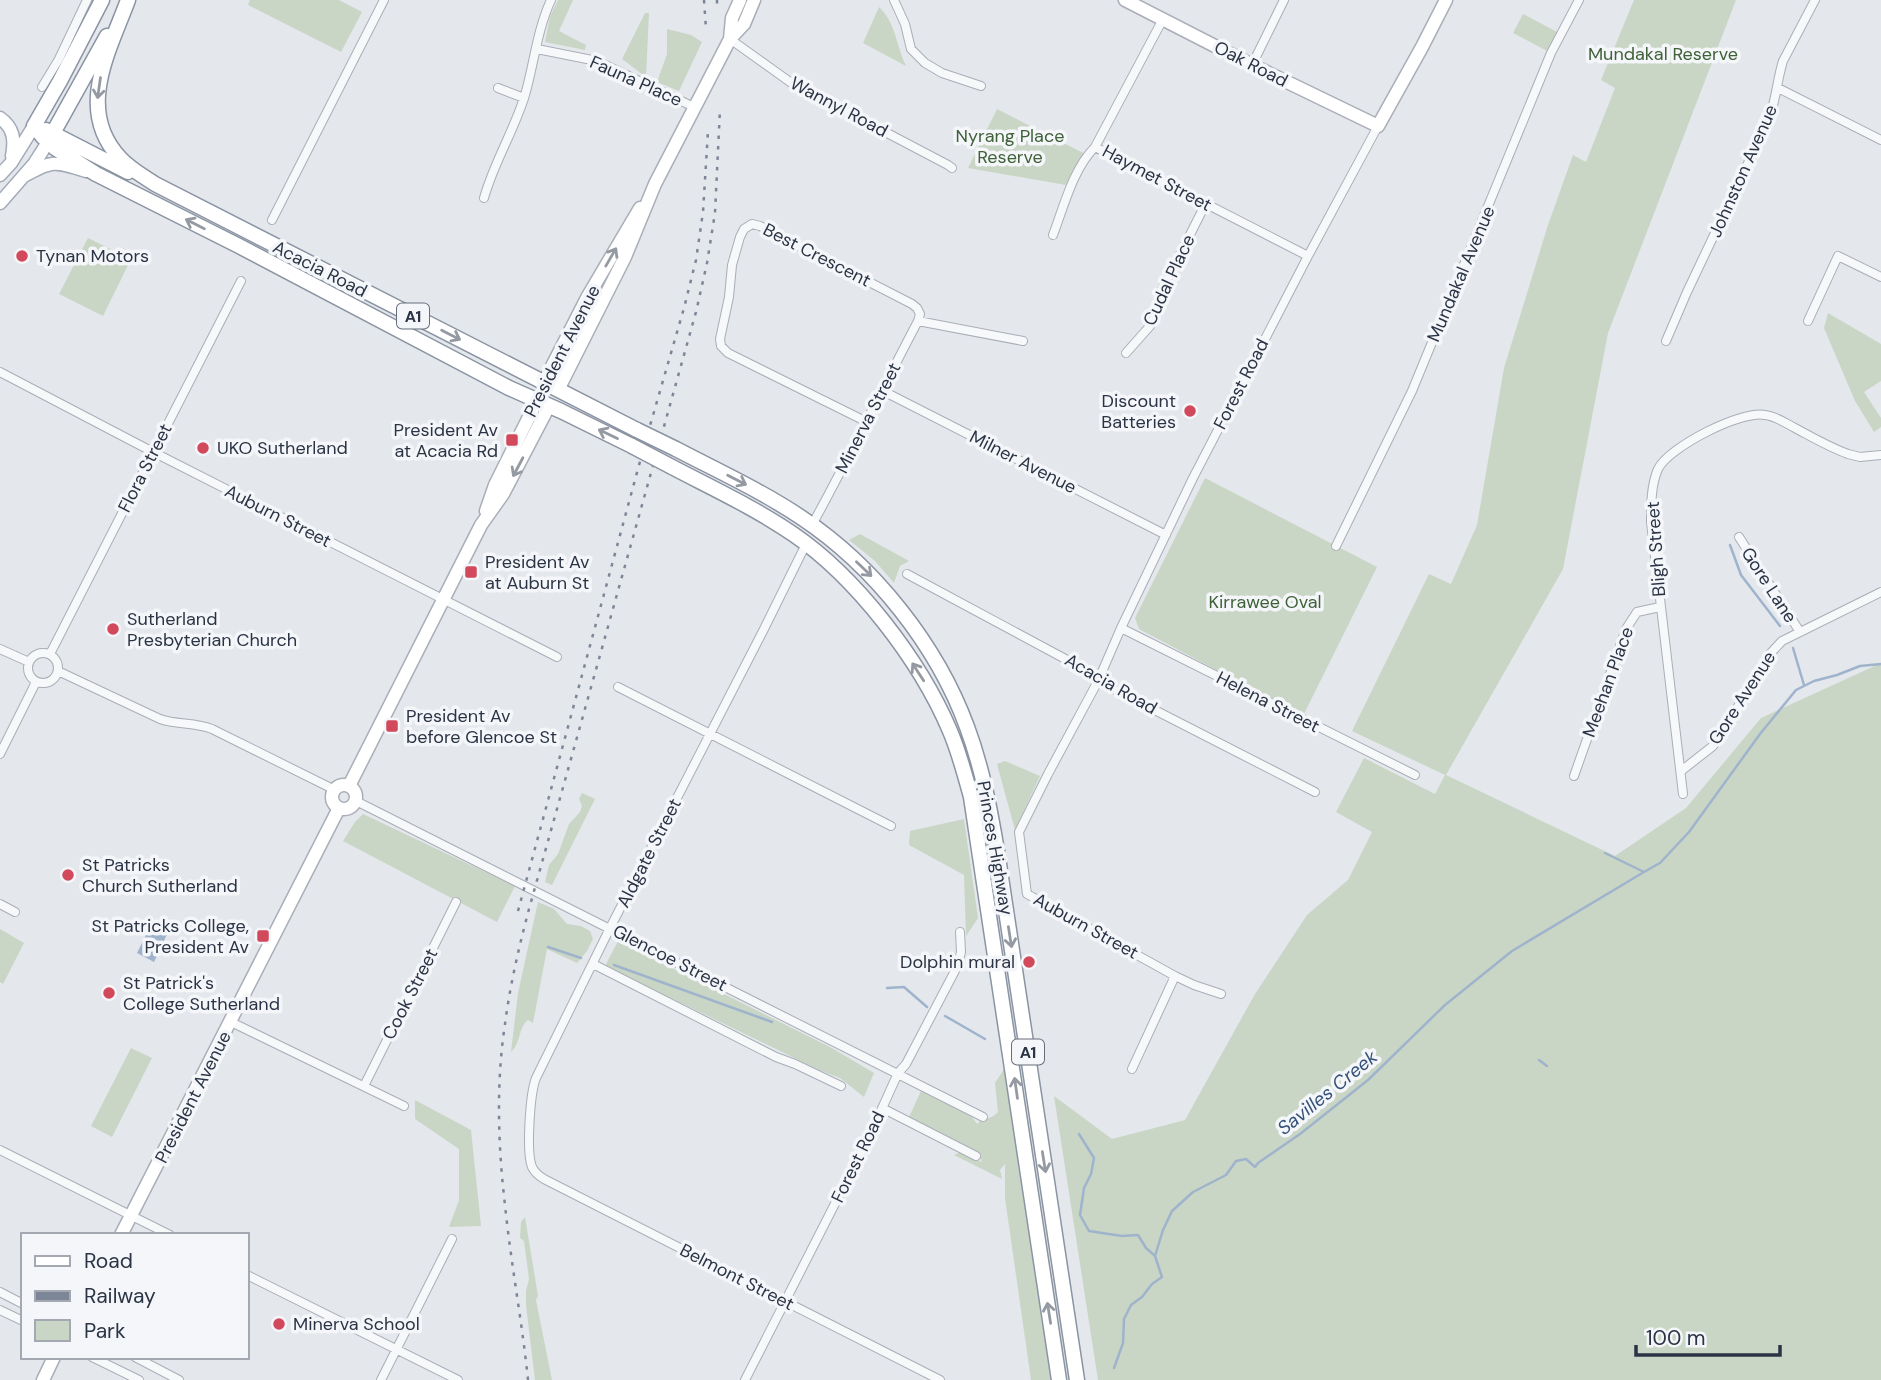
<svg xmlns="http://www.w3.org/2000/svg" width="1881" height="1380" viewBox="0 0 1881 1380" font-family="'DM Sans',sans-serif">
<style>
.green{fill:#c9d6c5}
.water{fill:#9fb4cc}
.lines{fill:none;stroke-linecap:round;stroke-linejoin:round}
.stream{stroke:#9fb4cc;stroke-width:2.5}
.street-casing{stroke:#a9aeb7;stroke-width:10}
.secondary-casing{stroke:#a9aeb7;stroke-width:15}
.primary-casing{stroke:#a3abb8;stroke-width:15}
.highway-casing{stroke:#8b94a3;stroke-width:17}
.street{stroke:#f7f8fa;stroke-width:8}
.secondary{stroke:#fff;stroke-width:12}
.primary{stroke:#fff;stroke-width:12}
.highway{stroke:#fff;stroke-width:14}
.rail{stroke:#7d8696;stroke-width:2.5;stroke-dasharray:3.5 7;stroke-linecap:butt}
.highway-bridge-casing{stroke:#8b94a3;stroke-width:17;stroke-linecap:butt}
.highway-bridge{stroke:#fff;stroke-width:14}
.oneway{stroke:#959aa2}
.poi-dot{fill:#d1495b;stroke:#f4f6f9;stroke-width:2.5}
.labels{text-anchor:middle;stroke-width:7;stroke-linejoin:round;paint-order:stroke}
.shield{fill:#f4f6f9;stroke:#676e7b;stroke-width:2}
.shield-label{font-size:16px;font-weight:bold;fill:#2b3445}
.park-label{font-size:18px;fill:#3f6138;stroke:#f4f6f9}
.street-label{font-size:18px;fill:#2b3445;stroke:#f4f6f9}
.poi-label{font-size:18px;fill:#2b3445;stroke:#f4f6f9;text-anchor:start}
.water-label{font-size:19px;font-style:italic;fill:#34527a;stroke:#f4f6f9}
</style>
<rect width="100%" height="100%" fill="#e4e7ec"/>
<!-- green -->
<path class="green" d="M250,0H339L362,12L341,52L248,5Z
M558,0H573L559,31L586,45L585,50L545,42L550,16Z
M1634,0H1736L1608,333L1563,569L1446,775L1615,856L1686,808L1761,718L1881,663V1380H1098L1054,1096L1112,1139L1185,1120L1255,994L1307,915L1348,880L1372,832L1336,812L1364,758L1435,794L1445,775L1352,731L1429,574L1451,584L1477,525L1504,368L1548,225L1573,155L1586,162L1615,88L1601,80Z
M879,7C896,23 896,45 906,66L863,43Z
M645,13H649L646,77L622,59Z
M1523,14L1561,34L1551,53L1513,33Z
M667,29L691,35L702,42L679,91L657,82L667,54Z
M997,109L1087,155L1072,186L968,168Z
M88,238L131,259L103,316L59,294Z
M1828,313L1881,344V381L1864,392L1881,418V427L1874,432L1855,401L1824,328Z
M1205,478L1377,567L1303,716L1139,629L1135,618Z
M860,534L909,561L900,566L894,583L875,561L849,540Z
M1005,761L1040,776L1015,830L997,764Z
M582,793L595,799L552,885L545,882L549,865L558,854L569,824L580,812L582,806L579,799Z
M363,814L515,886L497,922L343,841L355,822Z
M964,819L978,918L966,936L964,875L909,845L910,831Z
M538,902L554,909L567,924L581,926L590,931L593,939L587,951L577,963L547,949L533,1023L528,1020C518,1028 521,1043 511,1052L518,993Z
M0,929L24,943L3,984L0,982Z
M618,941L830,1047L874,1073L864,1097L840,1078L819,1070L605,966Z
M131,1048L152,1058L112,1137L91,1126Z
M1004,1069L1051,1380H1031L1005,1198V1164L1000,1170L1002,1179L954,1155L961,1152L982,1162L978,1152L909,1117L921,1091L970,1114L977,1124C984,1117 991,1120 998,1112L995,1083Z
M415,1100L471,1130L481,1226L449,1227L459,1200V1149L415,1119Z
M525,1217L538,1296L536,1300L552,1380H535L526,1305V1291L529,1279L524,1241L520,1238L521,1222Z"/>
<!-- water -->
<path class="water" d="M153,921L170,928L154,962L137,953Z"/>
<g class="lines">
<!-- stream -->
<path class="stream" d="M1730,545L1741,575L1780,626
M1793,648L1804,685
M1605,853L1644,872L1660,863L1689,832L1760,734L1796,690L1814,681L1837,675L1860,666L1881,664
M548,947L581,958
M614,965L772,1022
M887,988L904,987L927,1007
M945,1016L985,1039
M1539,1060L1547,1066
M1079,1134L1094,1158L1091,1174L1084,1188L1080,1215L1089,1231L1122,1236L1138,1235L1146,1248L1154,1255
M1114,1368L1123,1343L1124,1319L1131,1305L1142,1297L1152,1284L1162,1277L1155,1256L1163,1230L1172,1211L1193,1192L1226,1175L1236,1161L1246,1159L1255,1167L1258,1163L1300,1134L1368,1080L1445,1005L1512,951L1644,872"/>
<!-- street casing -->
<g class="street-casing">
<path id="street" d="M894,0L905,24L911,49L925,63L942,73L981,86
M1163,19L1095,147L1308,256
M730,39L790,82L948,165L952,168
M537,49L597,61L694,107
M1252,65L1284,0
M42,87L59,59L87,0
M498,88L524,98
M1778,88L1881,140
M484,198C494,162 514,131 525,95C534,64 537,30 551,0
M272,220L384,0
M1053,235C1064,206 1073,169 1095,147
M918,321L1023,341
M1808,321L1838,256L1881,277
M1666,341L1687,292L1769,119C1776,100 1777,80 1783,61L1815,0
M1126,353L1150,326L1155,316L1160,294L1206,203
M0,372L153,452L557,657
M881,390L1166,535
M812,525C849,458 882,389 918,321L920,314L917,308L912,304L760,226L752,224L744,229L740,237L732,265L729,297L720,339L721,346L728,353L867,422
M1739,537L1800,632
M806,544L764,629L610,928L536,1078C530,1093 526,1152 532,1167C535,1173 539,1176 544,1179L940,1380
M1336,546L1412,391L1551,53L1579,0
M907,574L1084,669L1098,681L1315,792
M1121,628L1415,775
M0,649L29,662
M28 668a15 15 0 1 1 30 0a15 15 0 1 1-30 0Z
M50,654L241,281
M58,671L160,719C177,725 195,722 212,729L335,790
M618,687L891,826
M0,754L36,682
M1681,771L1713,746L1724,730L1768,656L1782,641L1881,592
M1574,776L1626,629L1637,612L1660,607
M1683,794L1651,522C1651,505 1651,485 1658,469C1669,447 1741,410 1765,415C1776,416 1785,423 1795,428C1812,437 1829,447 1848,454L1860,457L1881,455
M356,801L983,1117
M0,904L15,912
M593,964L776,1057L795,1064L841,1086
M1221,994L1194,985L1175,976L1027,894L1019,832L1048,774L1098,681L1121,628L1193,478L1308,256L1378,126
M231,1022L404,1106
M1132,1069L1175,976
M364,1086L456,902
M882,1108L976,1156
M0,1150L170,1235
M247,1275L458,1380
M0,1292L23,1304
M0,1310L23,1321
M92,1357L139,1380
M135,1357L179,1380
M381,1380L452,1239
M745,1380L871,1133L898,1073L906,1064L958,965L961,952L960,932"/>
</g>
<!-- secondary casing -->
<g class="secondary-casing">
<path id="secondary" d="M1125,0L1252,65L1378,126L1422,47L1446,0
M730,39L732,18L740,0
M544,382L588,296L640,208
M558,390L625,257L655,184L730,39L744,24L754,0
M486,511L495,485L537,401
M332 797a12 12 0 1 1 24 0a12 12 0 1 1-24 0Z
M349,786L481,525L503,494L549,406
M121,1235L339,808
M43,1380L54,1357"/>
</g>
<!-- primary casing -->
<g class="primary-casing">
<path id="primary" d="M0,118C14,128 15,140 12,156
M0,175L11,163L34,126
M24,176C52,160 55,161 86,171
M0,203L34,164L48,142"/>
</g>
<!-- highway casing -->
<g class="highway-casing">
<path id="highway" d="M128,0C109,51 75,110 120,158C130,169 143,176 155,184L637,430
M34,126L43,137L55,148L96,174L239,246L509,388L561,411L632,446
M34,126L60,81L102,0
M46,130L128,172
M48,142L107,36
M676,449C718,471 762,491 802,518C874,566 937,645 967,727C982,767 990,809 997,851L1077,1380
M672,467C712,488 755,508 793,534C856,577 920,660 950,731C959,752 965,775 971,797L1059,1380"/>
</g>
<!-- street -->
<use href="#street" class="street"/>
<!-- secondary -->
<use href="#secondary" class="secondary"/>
<!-- primary -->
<use href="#primary" class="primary"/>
<!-- highway -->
<use href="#highway" class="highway"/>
<!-- rail -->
<path class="rail" d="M704,0L706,29
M717,0V4
M518,911L645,443L684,308L696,260L703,212L708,131
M528,1380C522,1321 511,1264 505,1205C498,1146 496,1083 505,1024C510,985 519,947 529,909L696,312L707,263L715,213L720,109"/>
<!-- highway-bridge casing -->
<g class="highway-bridge-casing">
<path id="highway-bridge" d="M637,430L676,449
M632,446L672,467"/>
</g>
<!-- highway-bridge -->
<use href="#highway-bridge" class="highway-bridge"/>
</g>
<!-- one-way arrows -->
<defs><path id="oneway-shaft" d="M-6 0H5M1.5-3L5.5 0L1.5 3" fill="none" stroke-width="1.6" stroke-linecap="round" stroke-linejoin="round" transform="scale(1.75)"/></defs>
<g class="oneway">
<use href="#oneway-shaft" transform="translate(99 88) rotate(98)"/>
<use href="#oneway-shaft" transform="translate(195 224) rotate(-153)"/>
<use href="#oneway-shaft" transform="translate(611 257) rotate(-60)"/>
<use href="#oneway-shaft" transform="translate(451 335) rotate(27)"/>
<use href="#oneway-shaft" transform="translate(608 434) rotate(-154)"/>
<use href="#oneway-shaft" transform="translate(518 467) rotate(118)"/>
<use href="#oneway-shaft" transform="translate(737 480) rotate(27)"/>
<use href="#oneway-shaft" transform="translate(864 569) rotate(44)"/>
<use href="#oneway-shaft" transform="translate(918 672) rotate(-123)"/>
<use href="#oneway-shaft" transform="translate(1010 937) rotate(81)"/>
<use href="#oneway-shaft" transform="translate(1016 1088) rotate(-98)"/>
<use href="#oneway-shaft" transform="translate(1044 1162) rotate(81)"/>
<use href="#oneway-shaft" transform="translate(1049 1313) rotate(-99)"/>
</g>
<!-- markers -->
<g class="poi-dot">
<circle cx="22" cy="256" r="7"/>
<circle cx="1190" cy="411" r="7"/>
<rect x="505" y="433" width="14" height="14" rx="3.5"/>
<circle cx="203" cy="448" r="7"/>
<rect x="464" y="565" width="14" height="14" rx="3.5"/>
<circle cx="113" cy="629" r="7"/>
<rect x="385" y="719" width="14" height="14" rx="3.5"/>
<circle cx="68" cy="875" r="7"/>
<rect x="256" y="929" width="14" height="14" rx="3.5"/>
<circle cx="1029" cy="962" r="7"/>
<circle cx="109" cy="993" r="7"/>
<circle cx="279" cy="1324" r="7"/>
</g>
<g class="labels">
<!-- shield labels -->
<g class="shield">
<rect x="397" y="303.5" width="32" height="25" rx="5"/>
<rect x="1012" y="1039.5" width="32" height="25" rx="5"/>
</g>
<g class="shield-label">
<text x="413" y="322">A1</text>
<text x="1028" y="1058">A1</text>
</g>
<!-- park labels -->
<g class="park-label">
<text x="1663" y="60">Mundakal Reserve</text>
<text x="1010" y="142">Nyrang Place<tspan x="1010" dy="21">Reserve</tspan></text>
<text x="1265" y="608">Kirrawee Oval</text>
</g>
<!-- street labels -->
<g class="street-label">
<text transform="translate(1251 64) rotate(27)" y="6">Oak Road</text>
<text transform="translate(636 81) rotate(24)" y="6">Fauna Place</text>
<text transform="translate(839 107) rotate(28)" y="6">Wannyl Road</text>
<text transform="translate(1743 171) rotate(-66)" y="6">Johnston Avenue</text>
<text transform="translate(1157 178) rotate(28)" y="6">Haymet Street</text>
<text transform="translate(817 255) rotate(27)" y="6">Best Crescent</text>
<text transform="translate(320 269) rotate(27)" y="6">Acacia Road</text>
<text transform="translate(1461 274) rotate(-67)" y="6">Mundakal Avenue</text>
<text transform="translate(1169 280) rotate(-65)" y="6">Cudal Place</text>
<text transform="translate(562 351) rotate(-63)" y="6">President Avenue</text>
<text transform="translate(1241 384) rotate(-63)" y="6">Forest Road</text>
<text transform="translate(868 418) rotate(-63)" y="6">Minerva Street</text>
<text transform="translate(1023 462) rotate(27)" y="6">Milner Avenue</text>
<text transform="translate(145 468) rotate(-63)" y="6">Flora Street</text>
<text transform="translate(278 516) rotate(27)" y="6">Auburn Street</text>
<text transform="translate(1656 549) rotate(-94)" y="6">Bligh Street</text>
<text transform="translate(1769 585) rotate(57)" y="6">Gore Lane</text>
<text transform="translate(1608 682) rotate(-70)" y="6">Meehan Place</text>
<text transform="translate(1111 684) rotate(30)" y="6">Acacia Road</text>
<text transform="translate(1742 698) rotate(-57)" y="6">Gore Avenue</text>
<text transform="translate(1268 702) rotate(27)" y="6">Helena Street</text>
<text transform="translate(995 848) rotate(80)" y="6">Princes Highway</text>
<text transform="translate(649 853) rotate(-63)" y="6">Aldgate Street</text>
<text transform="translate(1086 926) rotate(29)" y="6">Auburn Street</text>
<text transform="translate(670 958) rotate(27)" y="6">Glencoe Street</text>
<text transform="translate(410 994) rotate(-63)" y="6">Cook Street</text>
<text transform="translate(193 1097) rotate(-63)" y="6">President Avenue</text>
<text transform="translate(858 1157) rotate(-64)" y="6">Forest Road</text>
<text transform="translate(737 1277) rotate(27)" y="6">Belmont Street</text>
</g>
<!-- poi labels -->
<g class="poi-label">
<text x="36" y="262">Tynan Motors</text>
<text x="1176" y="407" text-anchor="end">Discount<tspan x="1176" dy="21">Batteries</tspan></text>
<text x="498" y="436" text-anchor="end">President Av<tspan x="498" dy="21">at Acacia Rd</tspan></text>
<text x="217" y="454">UKO Sutherland</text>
<text x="485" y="568">President Av<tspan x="485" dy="21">at Auburn St</tspan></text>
<text x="127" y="625">Sutherland<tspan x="127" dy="21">Presbyterian Church</tspan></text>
<text x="406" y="722">President Av<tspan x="406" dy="21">before Glencoe St</tspan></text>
<text x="82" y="871">St Patricks<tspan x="82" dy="21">Church Sutherland</tspan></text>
<text x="249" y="932" text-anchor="end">St Patricks College,<tspan x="249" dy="21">President Av</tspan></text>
<text x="1015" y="968" text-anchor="end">Dolphin mural</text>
<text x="123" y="989">St Patrick's<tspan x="123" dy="21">College Sutherland</tspan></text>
<text x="293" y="1330">Minerva School</text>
</g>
<!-- water labels -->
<g class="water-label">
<text transform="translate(1327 1092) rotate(-39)" y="7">Savilles Creek</text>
</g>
</g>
<!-- legend -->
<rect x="21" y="1233" width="228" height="126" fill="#f4f6f9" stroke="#a4a8b1" stroke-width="2"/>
<rect x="35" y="1256" width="35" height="10" fill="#ffffff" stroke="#a4a8b1" stroke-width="2"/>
<text x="84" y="1268" font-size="21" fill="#2b3445">Road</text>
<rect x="35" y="1291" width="35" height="10" fill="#7d8696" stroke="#a4a8b1" stroke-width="2"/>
<text x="84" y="1303" font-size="21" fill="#2b3445">Railway</text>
<rect x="35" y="1320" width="35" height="21" fill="#c9d6c5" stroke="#a4a8b1" stroke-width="2"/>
<text x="84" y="1338" font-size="21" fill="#2b3445">Park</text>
<!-- scale -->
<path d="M1636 1345v10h144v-10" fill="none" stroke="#2b3445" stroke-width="3.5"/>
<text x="1646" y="1345" font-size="21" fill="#2b3445" stroke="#f4f6f9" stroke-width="5" paint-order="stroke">100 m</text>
</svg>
